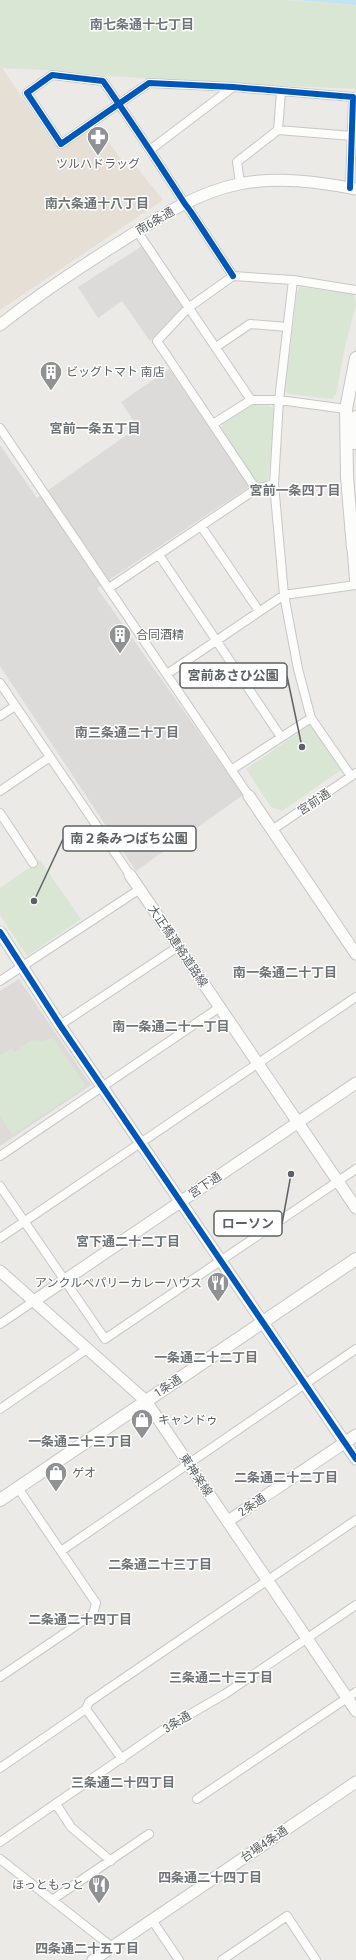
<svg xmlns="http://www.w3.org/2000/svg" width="356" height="1960" viewBox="0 0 356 1960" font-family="'Roboto Condensed','Noto Sans JP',sans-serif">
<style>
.commercial{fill:#e5dfd5}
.industrial{fill:#dddbd9}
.education{fill:#dddad7}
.green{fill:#d9e6d4}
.water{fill:#c1e3f2}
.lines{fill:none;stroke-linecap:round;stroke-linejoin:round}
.minor-casing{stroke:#c8c7c8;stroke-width:10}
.tertiary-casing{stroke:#c8c7c8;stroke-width:13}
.secondary-casing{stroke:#c7c7c8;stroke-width:14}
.minor{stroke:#fcfcfb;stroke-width:8}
.tertiary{stroke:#fcfcfb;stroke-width:11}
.secondary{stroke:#fcfcfb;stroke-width:12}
.cycleway-casing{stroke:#fff;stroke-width:8}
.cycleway{stroke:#0057b8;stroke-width:6}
.labels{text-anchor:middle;stroke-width:3;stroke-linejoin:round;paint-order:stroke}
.poi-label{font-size:12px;fill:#5d6164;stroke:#fff;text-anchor:start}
.street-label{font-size:12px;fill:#5d6164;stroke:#fff}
.neighbourhood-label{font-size:13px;font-weight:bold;fill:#6e7376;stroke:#fff}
.leader{fill:none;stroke:#5d6164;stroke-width:1.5}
.callout-dot{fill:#5d6164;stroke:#fff;stroke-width:1.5}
.callout{fill:#fff;stroke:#5d6164;stroke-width:1.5}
.callout-label{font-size:13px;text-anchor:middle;font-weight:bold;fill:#5d6164}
</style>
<rect width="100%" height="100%" fill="#eceae7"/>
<!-- commercial -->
<path class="commercial" d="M0,68H2L56,146L92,119L128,169L135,165L163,200L0,310Z"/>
<!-- industrial -->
<path class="industrial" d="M142,246L183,306L150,341L122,301L98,318L78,287Z
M169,369L250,486L97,588L243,795L136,871L0,666V445L37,498L138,427L121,402Z"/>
<!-- education -->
<path class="education" d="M19,979L91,1085L0,1146V991Z"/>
<!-- green -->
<path class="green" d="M0,0H286L356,5V89L196,82L110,76L64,71L0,68Z
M300,287L354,294L356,305L345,346L336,394L332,399L289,394L285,391L297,292Z
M251,404L270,406L275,410L268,482L259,485L221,428L223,423Z
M310,725L341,770L282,811L271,807L246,769Z
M40,860L81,919L27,956L0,915V888Z
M53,1038L86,1086L12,1135L0,1116V1055L12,1048L15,1052L32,1040L43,1041Z"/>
<!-- water -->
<path class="water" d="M295,0H356V5Z"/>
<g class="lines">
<!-- minor casing -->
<g class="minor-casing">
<path id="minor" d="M278,130L352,136
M150,150L233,87
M240,183L237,162L278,130L281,92
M137,231L251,400
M233,276L191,212L185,204C158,162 131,121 103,81L52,75L27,93L61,144L149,83L233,87L353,97L350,188
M293,280L279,400L274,484L284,595L298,669L311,718L351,776
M216,347L250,324L287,327
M213,424L251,400H279L346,409
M0,428L249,796
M256,489L274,484
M201,526L259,611
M159,555L281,737
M109,588L256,489L157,341L188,308L233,276L293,280L356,290
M167,674L284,595L356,585
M0,683L130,875
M0,716L15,706
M231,770L311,718
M0,791L50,757
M0,813L33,863
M272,830L356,773
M0,981L140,889
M60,1025L179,946
M0,1156L220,1007
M0,1186L105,1339L356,1169
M0,1238L356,997
M0,1324L34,1301
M0,1409L87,1349
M61,1551L356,1349
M0,1677L93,1614L96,1603L18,1488
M86,1709L122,1759
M0,1768L86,1709L89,1702L356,1520
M197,1799L356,1692
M56,1804L71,1827L111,1861
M0,1842L161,1731L225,1694L356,1605
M0,1859L112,1947
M52,1900L149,1834
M152,1920L179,1960
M222,1960L287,1916L316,1960"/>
</g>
<!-- tertiary casing -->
<g class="tertiary-casing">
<path id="tertiary" d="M0,325C38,295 77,269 117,244C155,220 194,193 239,184C278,176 317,182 356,189
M249,796L356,954
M130,875L356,1208
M0,932L60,1025L356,1459
M0,1271L146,1401L356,1711
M34,1301L356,1083
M228,1521L356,1435
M93,1960L356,1782"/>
</g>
<!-- secondary casing -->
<g class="secondary-casing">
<path id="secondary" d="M354,443L356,417
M353,540L356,580
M353,548L347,477L346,409L356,358
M0,1500L356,1259"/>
</g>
<!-- minor -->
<use href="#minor" class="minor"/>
<!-- tertiary -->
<use href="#tertiary" class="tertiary"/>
<!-- secondary -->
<use href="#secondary" class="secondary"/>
<!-- cycleway casing -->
<g class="cycleway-casing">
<path id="cycleway" d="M233,276L191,212L185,204C158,162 131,121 103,81L52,75L27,93L61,144L149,83L233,87L353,97L350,188
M0,932L60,1025L356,1459"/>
</g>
<!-- cycleway -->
<use href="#cycleway" class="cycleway"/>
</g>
<!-- icons -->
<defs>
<g id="pharmacy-pin" transform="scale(1.15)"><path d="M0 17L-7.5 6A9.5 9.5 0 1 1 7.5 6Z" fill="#8f9192" stroke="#fff"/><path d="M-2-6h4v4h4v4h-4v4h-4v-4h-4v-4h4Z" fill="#fff"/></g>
<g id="building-pin" transform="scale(1.15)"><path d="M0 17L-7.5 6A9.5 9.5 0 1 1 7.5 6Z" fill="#8f9192" stroke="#fff"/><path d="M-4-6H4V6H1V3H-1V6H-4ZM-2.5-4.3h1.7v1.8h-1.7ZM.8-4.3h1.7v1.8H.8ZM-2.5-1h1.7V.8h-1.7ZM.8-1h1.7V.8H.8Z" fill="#fff"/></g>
<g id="restaurant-pin" transform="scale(1.15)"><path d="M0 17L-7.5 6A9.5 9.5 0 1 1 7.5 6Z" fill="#8f9192" stroke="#fff"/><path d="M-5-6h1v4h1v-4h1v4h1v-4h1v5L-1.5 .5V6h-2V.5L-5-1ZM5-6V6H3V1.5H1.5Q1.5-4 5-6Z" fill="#fff"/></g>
<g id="shop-pin" transform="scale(1.15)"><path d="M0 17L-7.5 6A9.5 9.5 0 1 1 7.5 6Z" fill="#8f9192" stroke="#fff"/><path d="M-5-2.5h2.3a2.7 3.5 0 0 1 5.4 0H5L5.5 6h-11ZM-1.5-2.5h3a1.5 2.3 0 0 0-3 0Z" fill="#fff"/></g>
</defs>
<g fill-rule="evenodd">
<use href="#pharmacy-pin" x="98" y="137"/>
<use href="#building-pin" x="51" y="372"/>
<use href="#building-pin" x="120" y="635"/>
<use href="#restaurant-pin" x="218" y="1283"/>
<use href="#shop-pin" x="142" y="1420"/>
<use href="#shop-pin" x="56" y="1473"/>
<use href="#restaurant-pin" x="99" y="1885"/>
</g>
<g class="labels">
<!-- poi labels -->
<g class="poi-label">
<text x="98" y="168" text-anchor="middle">ツルハドラッグ</text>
<text x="66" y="376">ビッグトマト 南店</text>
<text x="136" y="639">合同酒精</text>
<text x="202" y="1287" text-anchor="end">アンクルぺパリーカレーハウス</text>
<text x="158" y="1424">キャンドゥ</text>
<text x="72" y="1477">ゲオ</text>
<text x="84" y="1889" text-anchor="end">ほっともっと</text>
</g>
<!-- street labels -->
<g class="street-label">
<text transform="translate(155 221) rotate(-30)" y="4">南6条通</text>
<text transform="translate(314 802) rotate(-34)" y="4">宮前通</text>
<text transform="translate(178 946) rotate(56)" y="4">大正橋連絡道路線</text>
<text transform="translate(205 1185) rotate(-34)" y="4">宮下通</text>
<text transform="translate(168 1386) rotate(-34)" y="4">1条通</text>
<text transform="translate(196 1475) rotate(56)" y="4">東神楽線</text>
<text transform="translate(252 1505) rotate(-34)" y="4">2条通</text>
<text transform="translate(177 1722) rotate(-31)" y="4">3条通</text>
<text transform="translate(264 1844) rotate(-34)" y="4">台場4条通</text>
</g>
<!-- neighbourhood labels -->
<g class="neighbourhood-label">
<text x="142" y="29">南七条通十七丁目</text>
<text x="97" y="208">南六条通十八丁目</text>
<text x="95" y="433">宮前一条五丁目</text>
<text x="295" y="495">宮前一条四丁目</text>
<text x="127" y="737">南三条通二十丁目</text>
<text x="285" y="977">南一条通二十丁目</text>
<text x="171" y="1031">南一条通二十一丁目</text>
<text x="128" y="1246">宮下通二十二丁目</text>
<text x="206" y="1362">一条通二十二丁目</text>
<text x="80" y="1446">一条通二十三丁目</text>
<text x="286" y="1482">二条通二十二丁目</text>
<text x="160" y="1569">二条通二十三丁目</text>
<text x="80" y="1624">二条通二十四丁目</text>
<text x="221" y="1682">三条通二十三丁目</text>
<text x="123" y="1787">三条通二十四丁目</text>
<text x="210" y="1882">四条通二十四丁目</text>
<text x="87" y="1953">四条通二十五丁目</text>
</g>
</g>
<!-- callouts -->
<path class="leader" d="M302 747L287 676M34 901L63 839M291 1174L282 1224"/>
<g class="callout-dot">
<circle cx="302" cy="747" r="4"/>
<circle cx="34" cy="901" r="4"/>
<circle cx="291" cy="1174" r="4"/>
</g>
<g class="callout">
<rect x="180" y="663" width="107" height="25" rx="4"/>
<rect x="63" y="826" width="133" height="25" rx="4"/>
<rect x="214" y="1211" width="68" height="25" rx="4"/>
</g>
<g class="callout-label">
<text x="233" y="680">宮前あさひ公園</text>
<text x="129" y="843">南２条みつばち公園</text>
<text x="248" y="1228">ローソン</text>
</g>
</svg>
